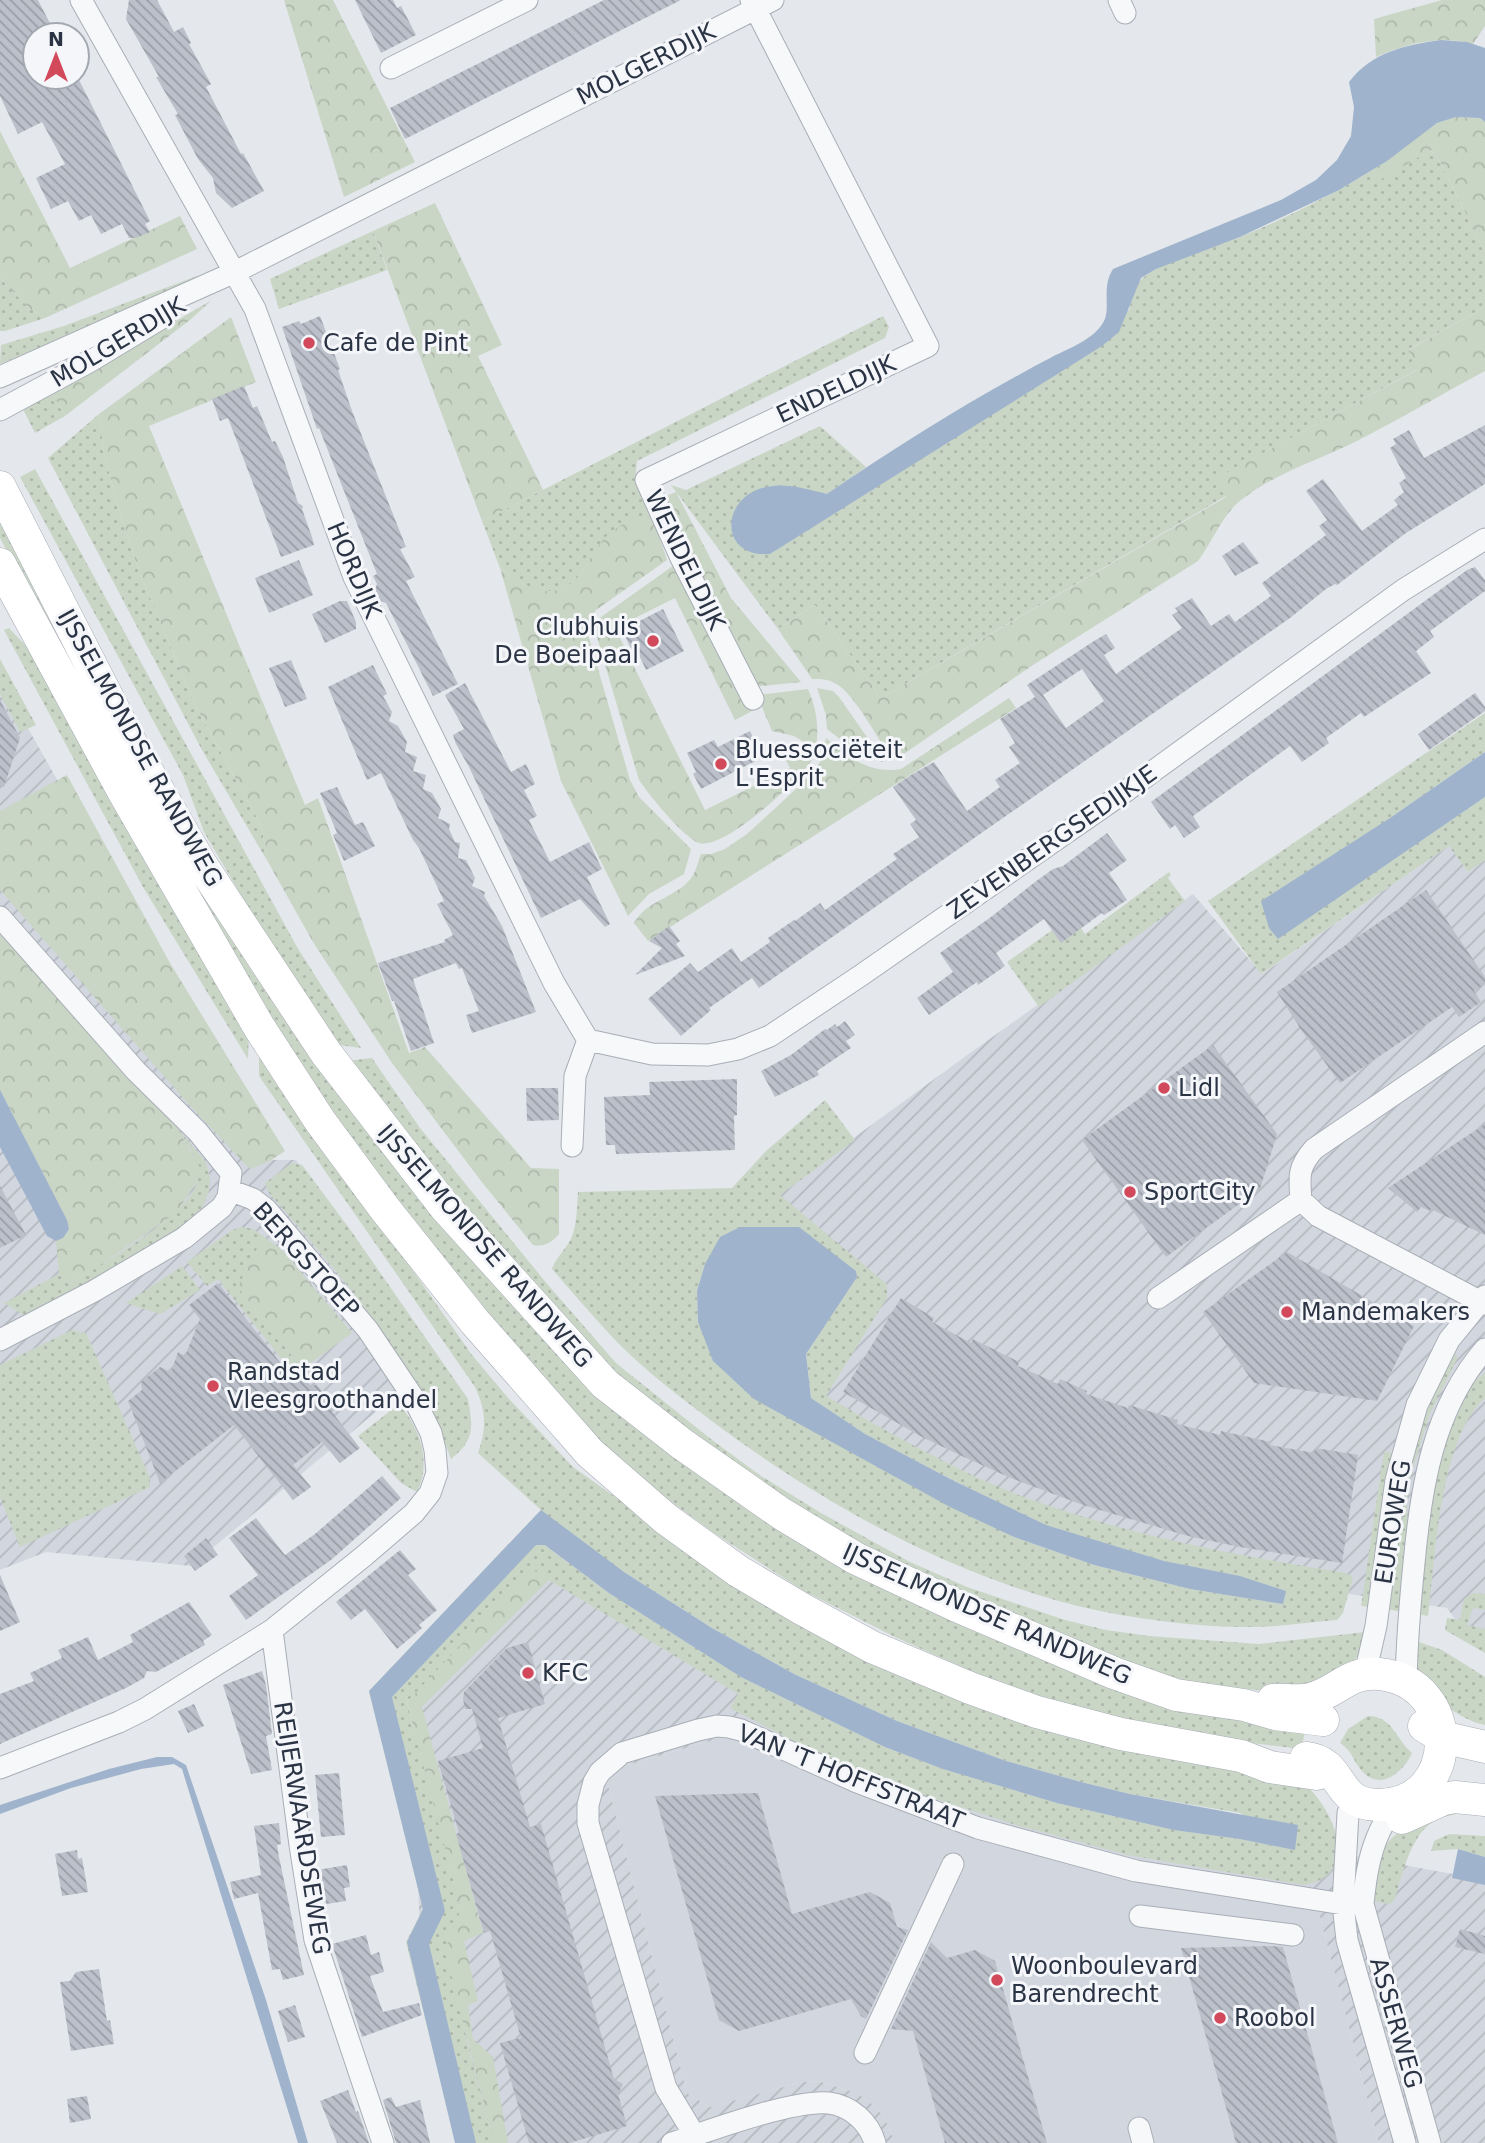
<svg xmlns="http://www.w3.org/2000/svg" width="1485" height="2143" viewBox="0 0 1485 2143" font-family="'DejaVu Sans',sans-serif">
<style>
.built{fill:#d2d6de}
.industrial{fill:url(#industrial-furrows)}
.grass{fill:url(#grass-dots);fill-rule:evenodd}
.forest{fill:url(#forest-crowns)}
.water{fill:#9fb4cc}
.building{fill:url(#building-back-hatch);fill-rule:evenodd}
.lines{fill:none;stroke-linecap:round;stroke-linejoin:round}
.street-casing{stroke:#a9aeb7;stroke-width:23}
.secondary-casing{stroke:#a9aeb7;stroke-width:33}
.street{stroke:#f7f8fa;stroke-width:21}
.secondary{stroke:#fff;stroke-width:32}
.poi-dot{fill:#d1495b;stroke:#f4f6f9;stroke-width:2.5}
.labels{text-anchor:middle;stroke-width:6;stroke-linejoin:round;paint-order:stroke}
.street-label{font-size:24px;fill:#2b3445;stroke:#f4f6f9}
.poi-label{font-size:24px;fill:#2b3445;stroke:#f4f6f9;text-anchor:start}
</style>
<defs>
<pattern id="industrial-furrows" width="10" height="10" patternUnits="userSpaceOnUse" patternTransform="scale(1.75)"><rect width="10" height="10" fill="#d2d6de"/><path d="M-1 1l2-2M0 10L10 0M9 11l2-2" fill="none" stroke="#b4b8c0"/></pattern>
<pattern id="grass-dots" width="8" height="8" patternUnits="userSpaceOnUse" patternTransform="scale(1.75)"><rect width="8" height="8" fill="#c9d6c5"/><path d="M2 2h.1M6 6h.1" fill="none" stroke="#adb8ab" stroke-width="1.8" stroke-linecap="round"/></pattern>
<pattern id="forest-crowns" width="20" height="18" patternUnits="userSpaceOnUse" patternTransform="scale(1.75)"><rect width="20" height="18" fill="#c9d6c5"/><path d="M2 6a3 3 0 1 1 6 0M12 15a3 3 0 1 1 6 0" fill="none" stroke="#adb8ab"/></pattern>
<pattern id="building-back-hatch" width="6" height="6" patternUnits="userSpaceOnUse" patternTransform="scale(1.75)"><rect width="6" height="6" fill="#bbc0ca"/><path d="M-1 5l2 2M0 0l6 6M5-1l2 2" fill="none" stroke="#989da6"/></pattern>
</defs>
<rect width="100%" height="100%" fill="#e4e7ec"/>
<!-- built -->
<path class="built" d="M774,1680L976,1769L1316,1849L1310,1878L1379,2143H894L890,2128L877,2108L857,2093L818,2081L802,2082L710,2107L687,2093L607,1781L621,1767L714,1740Z"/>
<!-- industrial -->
<path class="industrial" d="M0,675L17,709L273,1160H296L431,1366L191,1566L46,1552L0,1570Z
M1450,845L1468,872L1485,860V1640L1465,1633L1447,1608L1349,1594L1270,1610L850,1486L763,1204L970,1053L1193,894L1262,974Z
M537,1532L774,1680L748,1710L714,1740L621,1767L607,1781L687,2093L710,2107L802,2082L818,2081L857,2093L877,2108L890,2128L894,2143H474L420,1944L412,1661Z
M1316,1849L1458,1875L1485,1883V2143H1379L1310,1878Z"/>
<!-- grass -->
<path class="grass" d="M1430,150L1437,156L1485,252V307L1409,349L1418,369L1216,479L1226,496L881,698L815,605L778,629L671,485L686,490L820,426L866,467L827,494L770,486V554L1129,310C1132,299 1134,284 1144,277C1165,260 1211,248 1238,238C1284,219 1330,196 1372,170L1380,179Z
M373,231L387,270L279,309L270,279Z
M197,276L199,280L164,298L0,364L1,345L64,326Z
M0,278L29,308L45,318L5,331H0Z
M883,316L889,327L885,338L637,461L635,482L653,518L588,563L576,580L561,591H537L514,579L500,568L482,521Z
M52,393L65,416L35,433L23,409Z
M99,414L104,453L116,500L139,571L195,705L261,825L268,862L202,750L48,458Z
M35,469L297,947L361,1048L339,1045L276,955L204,832L183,775L20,477Z
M0,522L159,819L462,1242L817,1552L1306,1728L1301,1749L1244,1742L1091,1714L1002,1685L897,1638L804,1591L714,1533L639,1478L593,1433L509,1339L380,1182L281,1034L157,830L0,538Z
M9,628L42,663L249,1031L248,1059L143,887L4,630Z
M0,659L36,725L20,732L0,694Z
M1485,713V752L1390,818L1269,928L1278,938L1485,797V860L1468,872L1449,846L1261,974L1208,901Z
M1169,872L1171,875L1168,878L1185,901L1039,1007L1007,962L1072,916L1085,934Z
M259,1051L472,1355L509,1399L573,1467L721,1572L803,1620L1306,1785C1335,1812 1362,1876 1303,1885L1128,1855L1016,1825L884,1782L820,1755L730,1708L738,1694L532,1570L407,1702L461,1910L448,1940L467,2042L494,2143H456L406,1942L423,1909L369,1691L541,1510L478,1453C487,1428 486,1411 475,1387L259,1076ZM544,1545L624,1572L712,1628L794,1674L897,1721L1006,1761L1081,1782L1130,1794L1240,1813L1295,1850L1240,1839L1174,1830L1057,1803L943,1769L885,1747L741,1677L609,1593Z
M372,1058L420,1128L548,1285L616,1363L712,1440L761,1476L821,1513L910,1562L967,1587L1065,1620L1106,1630L1149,1636L1259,1644L1365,1632L1363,1649L1353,1662L1291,1693L1202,1685L1147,1671L916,1574L826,1527L635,1392L515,1270L346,1061Z
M825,1100L855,1140L780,1195L887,1284V1298L826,1396C893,1435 962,1475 1035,1501C1136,1537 1240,1556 1346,1573L1353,1577L1343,1613L1337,1620C1309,1622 1281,1627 1253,1627C1207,1628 1145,1620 1100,1611C963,1582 829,1508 717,1425C684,1400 649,1374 619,1344C596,1320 574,1294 552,1269C556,1257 565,1250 571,1239C577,1225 577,1207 578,1192L732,1188L766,1151ZM705,1264L856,1271L857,1277L806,1354L811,1398L865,1434L955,1481L1046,1525L1164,1561L1239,1576L1286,1591L1283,1604L1190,1589L1094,1565L1014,1537L698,1322L697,1291Z
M177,1128L206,1162L210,1178L209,1191L203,1207L193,1219L130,1264L27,1317L4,1303L59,1274L70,1283C100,1266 188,1215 197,1183C202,1162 187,1144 177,1128Z
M292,1163L302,1165L349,1228L468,1399C473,1427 475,1440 451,1459C414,1356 339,1274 269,1193L265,1183Z
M241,1227L253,1229L263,1236L238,1287L302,1369L293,1373L218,1279L207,1286L187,1262L232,1230Z
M182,1266L200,1290L160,1314L126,1303Z
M72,1330L86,1333L150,1478V1487L20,1547L0,1497V1365Z
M1453,1354H1456L1457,1359L1430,1413L1411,1475L1407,1501L1408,1569L1403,1612L1386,1609L1401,1491L1421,1417Z
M1485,1373V1398C1440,1437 1435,1558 1428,1616L1417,1614C1424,1558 1436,1405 1485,1373Z
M399,1404C420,1428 432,1462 417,1492L401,1483L358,1436Z
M1384,1451L1396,1454L1372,1607L1361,1606Z
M1473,1593L1485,1594V1610L1473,1608L1467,1625L1485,1629V1653L1445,1630L1447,1618L1460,1620L1464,1599Z
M1413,1640L1442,1650L1485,1677V1725C1460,1720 1422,1693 1415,1667C1413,1659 1414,1648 1413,1640Z
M1368,1716C1392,1716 1396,1739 1412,1753C1405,1770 1382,1791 1364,1773C1353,1763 1354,1752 1340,1743L1348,1729Z
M1466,1810C1456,1816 1444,1815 1434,1821C1409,1837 1403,1875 1394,1901L1389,1904L1373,1901C1372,1830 1407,1823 1466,1810Z
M1449,1834L1485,1836V1857L1458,1849L1431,1851L1434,1841Z"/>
<!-- forest -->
<path class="forest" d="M284,0H333L415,162L344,197Z
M1442,0H1485V26L1473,44C1440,35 1406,44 1376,57L1374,19Z
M1456,117L1480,118L1485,122V252L1437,156L1431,150L1380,180L1372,170L1437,123Z
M0,131L70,268L180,216L197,249L45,318L29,308L0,278Z
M435,203L502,345L478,356L543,490L482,521L373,231Z
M212,300L190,320L65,416L52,393Z
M1485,307V371C1442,394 1400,419 1357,441C1319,460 1275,473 1241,500C1222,515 1213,541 1198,561L1033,665L895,760L891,758C878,739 856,697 838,685C830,679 821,679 812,679L778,629L815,605L881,698L1226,497L1215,479L1417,370L1408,350Z
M231,317L256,382L149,426L305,805L318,798L409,1053L425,1047L531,1168L559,1169V1234C551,1243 545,1247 533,1245L481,1181L392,1063L313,942L268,862L261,825L195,705L139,571L116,500L104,453L99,414Z
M676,492L731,598L801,682L753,687L657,500Z
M638,517L653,518L667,560L596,610L589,620L588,634L630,780L639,797L691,849L684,874L649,894L628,916L561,781L500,568C522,585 553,605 577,578C587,567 592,553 602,541C611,530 624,523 638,517Z
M677,563L754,710L735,720L675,598L615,628L705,810L790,768L777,742L791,745L813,758C800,780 724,851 699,843C684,838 649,795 639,780L596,634L597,625L601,617Z
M817,688L833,691L839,697L883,760L882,762L857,752L827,729L826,715Z
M808,689C817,710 819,727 816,749L794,736L772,731L757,695Z
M1009,698L1016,708L648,941L634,923C647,899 682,896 693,875C697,869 698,861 701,854H711L725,849L747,834L796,789L817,768L823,755L826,738C850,758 869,774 901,769Z
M67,775L170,963L285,1151L268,1162L250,1169L193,1109L0,890V811Z
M0,933L177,1128L201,1169L197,1182L176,1213L93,1270L69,1283L59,1274L56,1241L63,1238L67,1220L0,1090Z
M263,1236L282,1250L352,1333L302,1369L238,1287Z
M532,1569L549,1580L422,1707L483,1933L464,1941L478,2001L468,2005L473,2039L493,2057L508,2143H494L446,1957L448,1940L461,1910L407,1702Z"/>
<!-- water -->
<path class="water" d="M1441,40L1467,42L1485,48V122L1480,118L1456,117L1437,123L1387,161L1339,190L1240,237L1156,269L1141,278L1119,332L1102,346L770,554C715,558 721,490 773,486C791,484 810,490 827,494C900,444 974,398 1052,357C1069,348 1094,340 1104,321C1111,307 1101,288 1113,269L1281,200L1316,180L1337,160L1351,136L1354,107L1349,82C1372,52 1405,45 1441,40Z
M1485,752V797L1278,939L1269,928L1261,901L1390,818Z
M0,1090L67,1220L69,1229L63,1238L56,1241L47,1236L0,1147Z
M740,1227H799L856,1271L857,1277L806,1354L811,1398L865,1434L954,1481L1046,1525L1164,1561L1240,1576L1286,1591L1283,1604L1190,1589L1094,1565L1014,1537L950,1507L754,1399L713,1361L698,1322L697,1291L705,1264L720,1237Z
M541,1510L624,1572L712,1628L794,1674L897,1721L1006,1761L1081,1782L1130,1794L1298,1825L1295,1850L1240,1839L1174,1830L1057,1803L943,1769L885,1747L741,1677L609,1593L545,1545H536L392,1697L445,1911L429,1944L476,2143H455L407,1942L423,1909L369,1691Z
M157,1757H172L186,1765L266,2000L308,2143H298L182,1769L174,1764L141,1769L71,1788L0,1814V1805L109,1769Z
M1458,1849L1485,1857V1885L1452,1878Z"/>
<!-- building -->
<path class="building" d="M0,0H38L56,35H35V77L77,76L150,221L145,224L150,232L136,238H129L122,224L101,234L91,215L79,221L68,201L51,209L36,178L65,164L42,122L18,134L0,96Z
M129,0H157L174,32L183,27L191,43L189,44L211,84L206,87L241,154L243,153L264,191L232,208L216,193L213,178L198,159L175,115L178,114L156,77H159L126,19Z
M355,0H393L397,8L401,6L416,35L381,53Z
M604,0H681L405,139L390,108Z
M320,316L340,369L338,370L352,411L406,547L400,549L415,577L406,581L458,684L433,696L386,603L380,601L375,590L377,584L373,576L377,574L319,428L317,429L282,327L299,321L301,324Z
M244,386L253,408L257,406L272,442L275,441L283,457L298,503L303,506L302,509L312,537L314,545L281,557L228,418L220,421L212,399Z
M1485,425V484L1406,533L1337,585L1335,584L1326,589L1290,618L759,988L752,978L709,1008L711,1010L681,1036L648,999L690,963L698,972L732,948L741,962L770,942L768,938L794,920L795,921L820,903L825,910L897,859L893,854L919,837L910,824L916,820L893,787L911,775L934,762L967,811L1000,787L995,780L1020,763L1009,747L1015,743L1000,719L1035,697L1027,685L1094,641L1106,634L1115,648L1104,655L1116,674L1182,628L1172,615L1178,611L1175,608L1192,598L1211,626L1229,614L1235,622L1271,596L1262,583L1326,535L1319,526L1327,520L1306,491L1323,479L1362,531L1398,505L1394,500L1404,492L1399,483L1406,478L1390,448L1396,444L1393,439L1409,430L1424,458ZM1082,669L1104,701L1066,728L1043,695Z
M1243,542L1259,563L1235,576L1222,556Z
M299,560L313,595L269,613L255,578Z
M1475,567L1485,580V591L1430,631L1434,637L1416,651L1431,673L1364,717L1361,713L1326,738L1329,743L1302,762L1290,746L1193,816L1200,827L1184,838L1175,825L1170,829L1151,802L1467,570Z
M340,601H347L356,622V629L325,643L312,614Z
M663,609L684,651L646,670L639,655L635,657L622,630Z
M291,660L307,699L285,707L269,668Z
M373,665L387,694L383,696L392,712L389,721L398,726L407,742L405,752L417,757L413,771L426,775L423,789L432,793L441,809L438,818L450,824L449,829L455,842L460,843L458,858L466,860L475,878L472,886L485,892L484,896L502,926L536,1012L472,1033L466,1015L479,1011L462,968L459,969L456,963L413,979L434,1043L411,1051L394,1001H392L378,963L445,942L444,940L453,935L437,904L444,901L419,848L413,840L381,773L367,780L328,687Z
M465,683L511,772L526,764L535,784L524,790L537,816L529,820L550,862L589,842L602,869L587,877L610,924L605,927L580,899L541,918L469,767L456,744L453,735L464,729L445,695Z
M1475,693L1485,707V711L1429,750L1418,734Z
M0,700L20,738L4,787H0Z
M750,731L763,757L701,789L693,774L696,772L687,753L714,740L718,747Z
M337,787L355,825L363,822L375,846L344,861L333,835L337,833L320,793Z
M1107,833L1127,860L1109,873L1127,900L1104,915L1102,913L1061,943L1044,919L996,953L1005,966L978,985L977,982L929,1015L917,998L953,972L940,953L991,917L1035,882L1053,869L1063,866Z
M1426,890L1485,977V984L1474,991L1481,1002L1459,1017L1452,1007L1340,1083L1302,1031L1277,992Z
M669,926L680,941L676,944L685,956L635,975L662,948L649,941Z
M845,1021L855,1035L846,1041L851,1048L817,1071L819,1075L775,1097L761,1071L791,1055L825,1029L827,1030L835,1024L837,1027Z
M1213,1045L1277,1134L1260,1189L1166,1257L1082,1140Z
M737,1079V1115L734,1116L735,1150L616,1154L615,1145H606L604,1097L650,1095L649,1082Z
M526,1088H558L559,1120L527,1121Z
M1485,1124V1235L1431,1209L1430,1211L1421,1207L1417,1212L1388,1188Z
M0,1186L26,1235L0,1248Z
M1287,1252L1414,1326L1377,1401L1254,1383L1203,1312Z
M218,1283L293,1379L301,1373L312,1387L316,1384L336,1408L332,1412L360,1448L340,1463L322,1442L293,1465L311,1487L293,1500L234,1425L160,1483L128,1401L142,1390L141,1382L160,1367L171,1372L178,1352L185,1356L200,1319L189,1305Z
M901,1298L934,1318L932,1322L971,1343L973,1339L1019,1362L1018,1366L1058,1384L1060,1379L1087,1391L1086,1394L1128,1408L1129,1405L1178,1420L1177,1424L1220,1435L1221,1431L1271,1442L1270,1445L1314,1453L1315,1448L1358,1455L1342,1563L1240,1547L1188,1536L1083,1505L1013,1479L964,1457L922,1437L843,1392Z
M382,1476L401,1498L331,1560L246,1620L229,1596L258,1575L229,1538L256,1518L285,1555L315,1534Z
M206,1538L218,1555L195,1571L184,1556Z
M400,1550L416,1569L408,1575L437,1610L419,1625L422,1628L397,1649L365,1609L351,1620L336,1602Z
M0,1575L20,1622L0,1631Z
M189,1602L212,1635L203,1641L205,1645L156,1672L147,1671L144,1678L126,1688L0,1744V1694L34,1681L30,1673L62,1658L58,1650L88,1637L98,1660L133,1642L130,1635Z
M528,1642L545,1704L498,1718L530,1827L541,1824L614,2079L623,2084L618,2094L627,2126L569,2143H529L500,2043L521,2038L490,1931L484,1933L456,1834L459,1833L438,1761L483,1748L472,1709H465L463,1699L464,1692L507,1648Z
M262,1671L266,1685L272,1734L266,1736L272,1770L251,1774L223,1685Z
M194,1704L204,1726L188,1733L178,1711Z
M339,1773L345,1835L321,1837L315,1775Z
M758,1793L792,1914L870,1892L890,1903L897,1927L908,1930L866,2019L861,2016L851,1999L739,2031L719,2020L655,1796Z
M279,1823L281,1844L277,1845L279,1857L304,1975L283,1980L280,1969L272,1970L258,1893L234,1899L230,1882L261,1875L254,1826Z
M77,1850L78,1859L82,1858L88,1892L62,1896L55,1854Z
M347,1865L350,1887L344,1888L346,1901L326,1904L323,1882L319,1878L317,1870Z
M1460,1929L1485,1936V1954L1455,1947Z
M366,1935L371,1955L379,1952L384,1972L370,1976L383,2012L419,2003L422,2015L362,2037L332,1944Z
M931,1942L947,1958L975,1950L995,1961L1047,2143H945L913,2031L891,2029Z
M1272,1946L1283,1947L1338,2143H1236L1181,1948Z
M99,1969L107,2021L110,2020L114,2044L71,2051L60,1982L70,1981L76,1972Z
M295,2005L305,2037L288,2042L278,2011Z
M348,2090L356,2112L358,2111L369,2143H337L320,2101Z
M87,2096L91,2119L70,2123L67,2099Z
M391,2097L396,2107L420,2100L430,2143H396L383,2100Z"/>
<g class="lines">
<!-- street casing -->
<g class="street-casing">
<path id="street" d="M81,0L255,309L354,577L554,983L588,1040
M751,0L928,346L646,480L681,558L753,699
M1119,0L1125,13
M391,68L527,0
M0,377L235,272L773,0
M0,410L89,362L165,316
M0,917L136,1071L198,1132L231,1173L228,1197L222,1207L184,1238L94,1291L0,1340
M588,1040L652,1054L708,1055L738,1049L770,1036L860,976L1119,796L1403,590L1485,539
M572,1146L575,1076L588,1040
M1301,1200L1318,1216L1485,1304
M1158,1298L1301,1200C1299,1176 1298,1167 1314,1149L1485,1032
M272,1630L300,1845L315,1940L383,2143
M1365,1674L1376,1626L1396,1480L1417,1405L1449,1340L1485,1296
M1406,1681C1407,1641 1410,1603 1414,1563C1421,1487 1433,1409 1485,1349
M0,1768L119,1722L145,1709L272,1630L364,1556L414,1513L430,1493L437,1473L435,1450L431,1433L413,1397L368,1330L266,1209L253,1199L229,1190
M1348,1813L1343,1904L1347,1940L1405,2143
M1385,1821C1370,1847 1366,1874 1363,1904L1430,2143
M1140,1916L1293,1935
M865,2053L953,1864
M1139,2128L1143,2143
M695,2136L666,2088L588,1823V1805L594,1782L600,1772L622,1753L698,1730L717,1726L729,1727L741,1730L857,1782L978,1828L1136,1871L1343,1904H1363
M672,2143C708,2131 794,2099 829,2103C851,2106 869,2122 875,2143"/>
</g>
<!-- secondary casing -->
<g class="secondary-casing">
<path id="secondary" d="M0,487L132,745L201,864L326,1053L445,1207L605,1384L682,1444L782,1514L855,1558L957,1606L1114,1673L1176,1695L1244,1705L1275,1714L1323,1720
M0,564L123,791L259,1027L320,1121L385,1209L475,1322L590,1453L666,1519L738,1571L802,1609L872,1647L970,1688L1037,1712L1121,1734L1241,1756L1270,1767L1317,1774
M1273,1700C1285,1699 1298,1702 1310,1699C1337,1693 1348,1671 1379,1674C1463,1682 1461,1806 1377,1805C1333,1804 1345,1762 1306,1758
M1424,1726L1442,1737L1485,1747
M1402,1818L1444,1799L1455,1797L1485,1800"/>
</g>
<!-- street -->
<use href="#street" class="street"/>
<!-- secondary -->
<use href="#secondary" class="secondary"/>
</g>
<!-- markers -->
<g class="poi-dot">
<circle cx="309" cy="343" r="7"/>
<circle cx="653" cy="641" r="7"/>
<circle cx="721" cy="764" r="7"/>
<circle cx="1164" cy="1088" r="7"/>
<circle cx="1130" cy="1192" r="7"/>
<circle cx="1287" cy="1312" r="7"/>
<circle cx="213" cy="1386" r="7"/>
<circle cx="528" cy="1673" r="7"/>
<circle cx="997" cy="1980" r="7"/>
<circle cx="1220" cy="2018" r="7"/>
</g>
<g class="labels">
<!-- street labels -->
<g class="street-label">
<text transform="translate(646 64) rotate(-27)" y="8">MOLGERDIJK</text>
<text transform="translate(118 342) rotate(-31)" y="8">MOLGERDIJK</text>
<text transform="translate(836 389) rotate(-25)" y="8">ENDELDIJK</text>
<text transform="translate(685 560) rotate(64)" y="8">WENDELDIJK</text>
<text transform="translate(354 570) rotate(67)" y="8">HORDIJK</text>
<text transform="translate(140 748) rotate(61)" y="8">IJSSELMONDSE RANDWEG</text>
<text transform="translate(1052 842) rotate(-35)" y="8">ZEVENBERGSEDIJKJE</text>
<text transform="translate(485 1246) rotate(49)" y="8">IJSSELMONDSE RANDWEG</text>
<text transform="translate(306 1260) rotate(48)" y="8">BERGSTOEP</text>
<text transform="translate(1393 1522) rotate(-81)" y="8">EUROWEG</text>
<text transform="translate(987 1614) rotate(24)" y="8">IJSSELMONDSE RANDWEG</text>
<text transform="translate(851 1777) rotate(22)" y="8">VAN 'T HOFFSTRAAT</text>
<text transform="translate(302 1828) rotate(81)" y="8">REIJERWAARDSEWEG</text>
<text transform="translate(1396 2023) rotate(74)" y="8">ASSERWEG</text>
</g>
<!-- poi labels -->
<g class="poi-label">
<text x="323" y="351">Cafe de Pint</text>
<text x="639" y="635" text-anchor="end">Clubhuis<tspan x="639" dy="28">De Boeipaal</tspan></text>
<text x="735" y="758">Bluessociëteit<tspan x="735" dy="28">L'Esprit</tspan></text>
<text x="1178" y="1096">Lidl</text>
<text x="1144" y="1200">SportCity</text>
<text x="1301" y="1320">Mandemakers</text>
<text x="227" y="1380">Randstad<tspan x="227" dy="28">Vleesgroothandel</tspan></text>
<text x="542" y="1681">KFC</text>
<text x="1011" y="1974">Woonboulevard<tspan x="1011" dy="28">Barendrecht</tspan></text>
<text x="1234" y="2026">Roobol</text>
</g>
</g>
<!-- north arrow -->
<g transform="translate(56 56)"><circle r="33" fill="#f4f6f9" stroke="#a4a8b1" stroke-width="2"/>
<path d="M0-5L12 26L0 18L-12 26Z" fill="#d1495b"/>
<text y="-10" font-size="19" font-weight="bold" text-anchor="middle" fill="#2b3445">N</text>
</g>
</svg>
